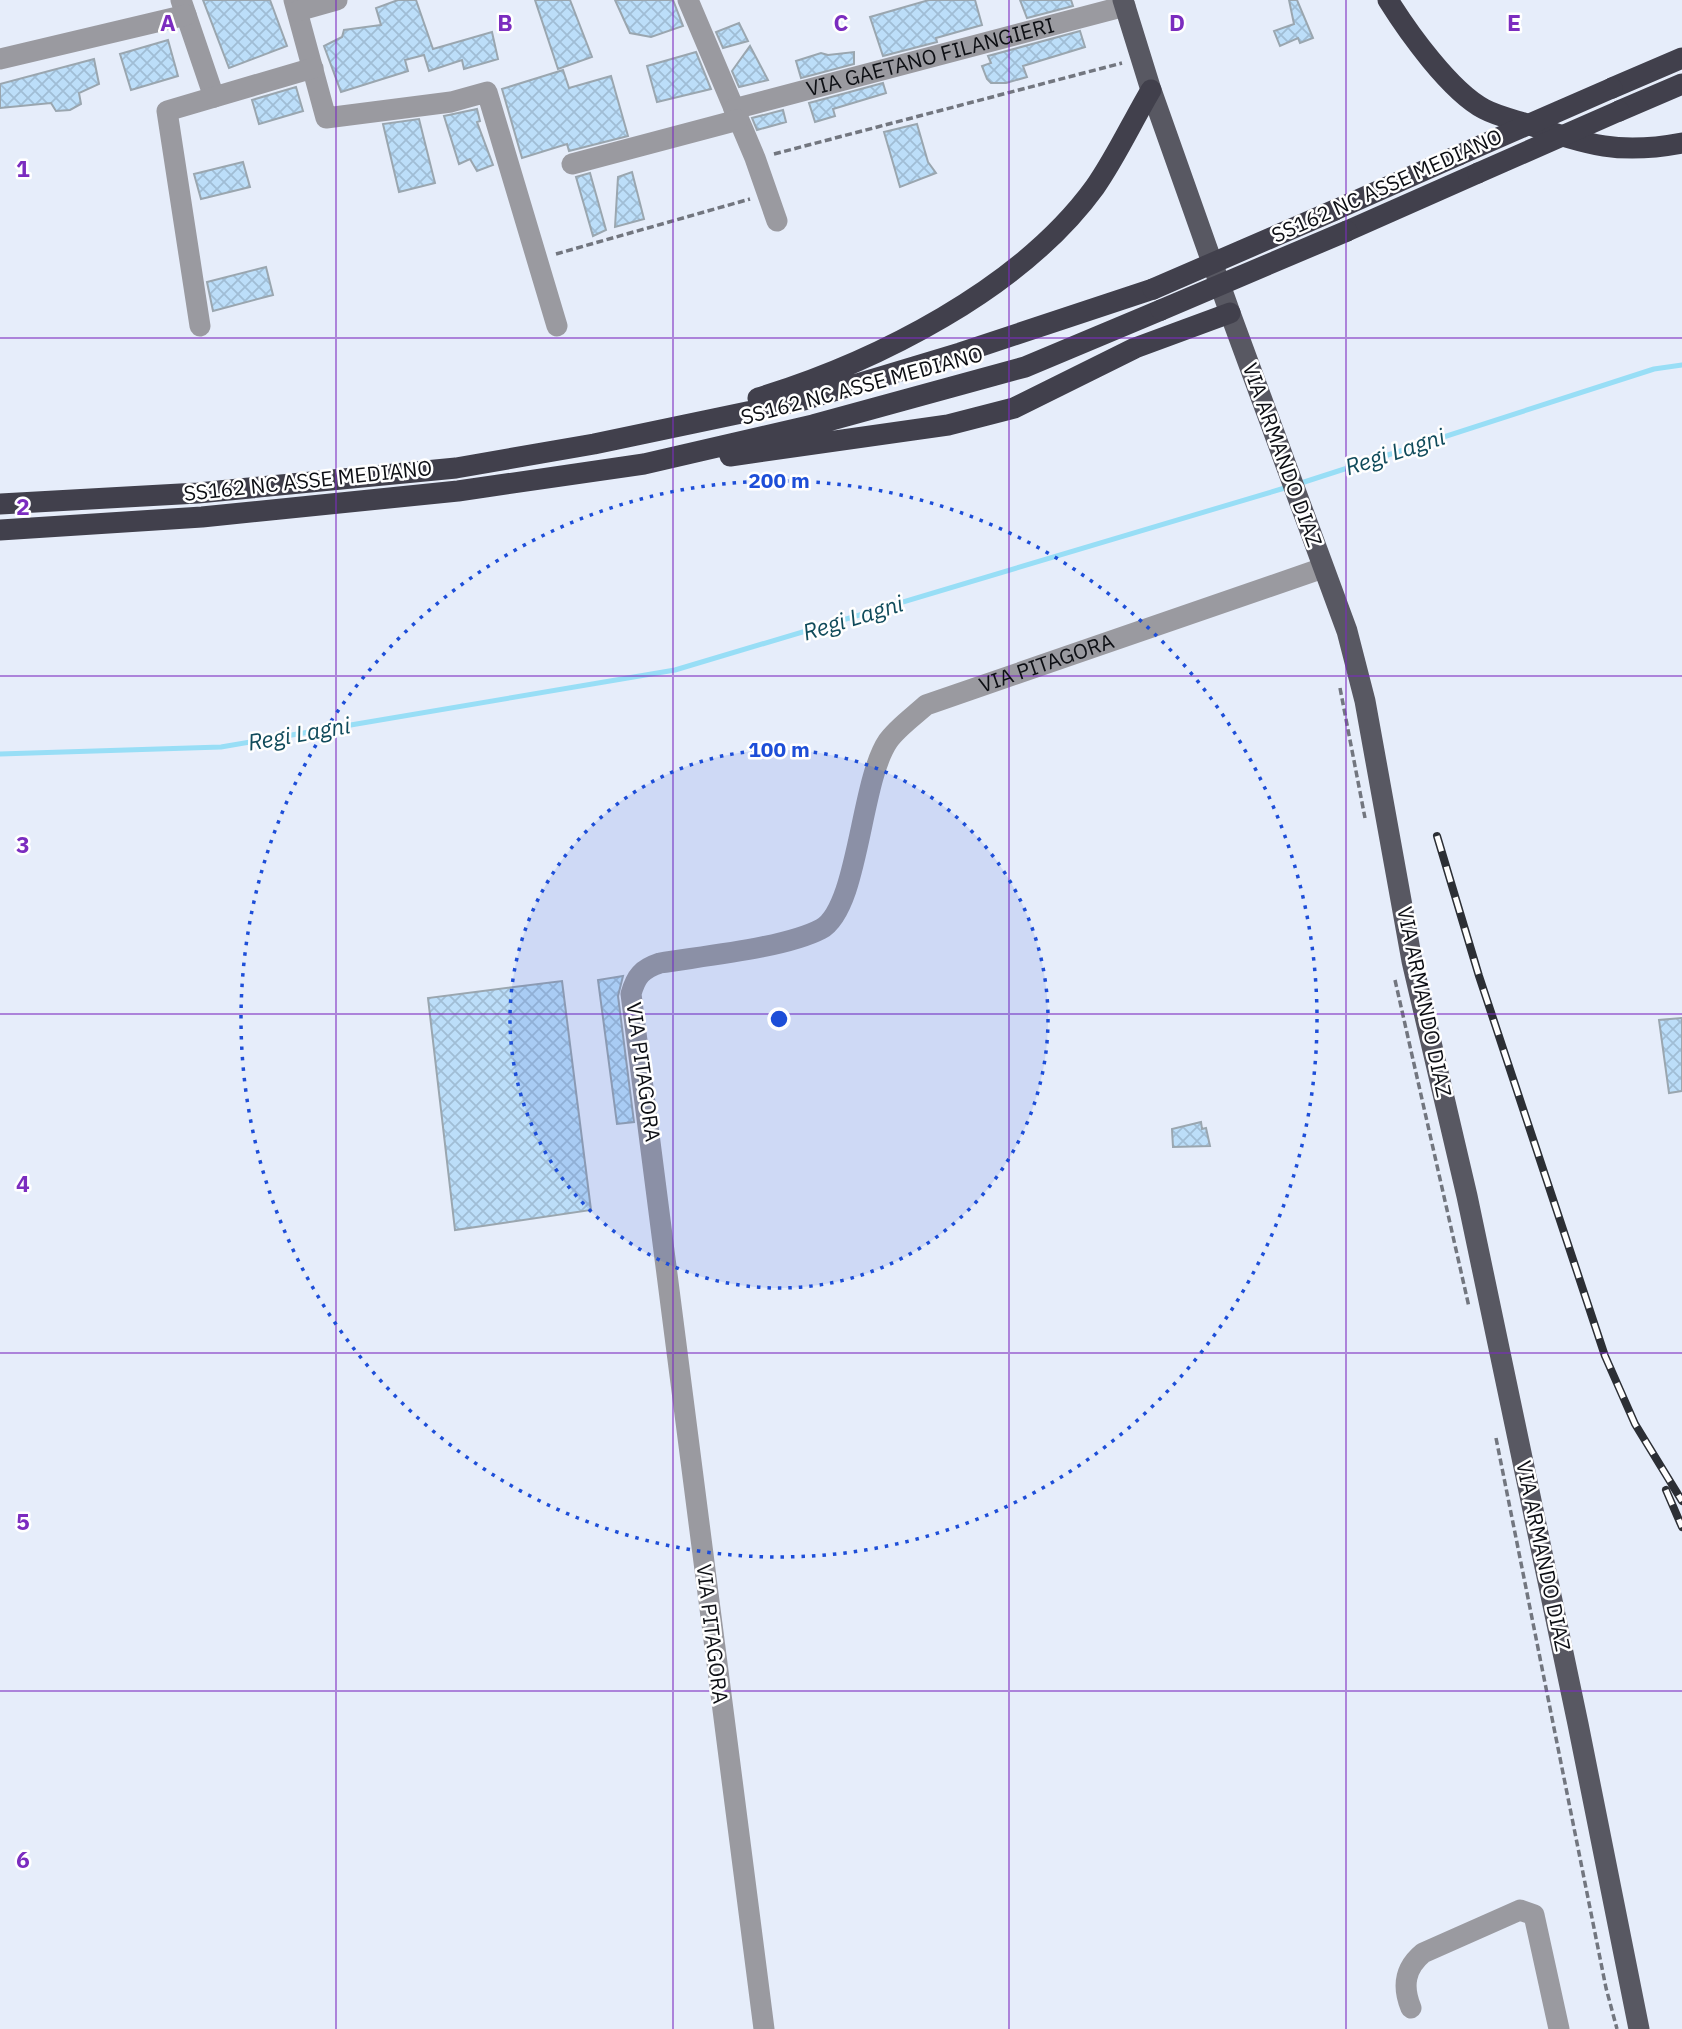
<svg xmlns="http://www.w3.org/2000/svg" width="1682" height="2029" viewBox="0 0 1682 2029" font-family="'IBM Plex Sans',sans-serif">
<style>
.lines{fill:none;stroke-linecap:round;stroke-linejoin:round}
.stream{stroke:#98def6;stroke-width:5}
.building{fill:url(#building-cross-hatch);stroke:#9aa6af;stroke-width:2}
.path{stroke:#72767f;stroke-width:3.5;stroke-dasharray:7 3.5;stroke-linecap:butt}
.minor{stroke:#9a9aa0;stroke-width:21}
.major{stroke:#585862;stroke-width:21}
.highway{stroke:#41404c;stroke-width:21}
.rail-casing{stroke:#2c2f35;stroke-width:8}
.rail{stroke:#fff;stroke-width:5;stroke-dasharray:16;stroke-linecap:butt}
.highway-bridge{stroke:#41404c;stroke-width:21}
.grid{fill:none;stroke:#7b2cbf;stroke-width:2;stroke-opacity:0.55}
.ring{fill:none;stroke:#1d4ed8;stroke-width:3.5;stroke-dasharray:3.5 7}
.labels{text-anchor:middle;stroke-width:5;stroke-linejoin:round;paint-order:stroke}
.street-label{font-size:21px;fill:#0d0f14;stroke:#fff}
.water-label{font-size:23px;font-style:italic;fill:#104b5b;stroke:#fff}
.grid-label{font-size:23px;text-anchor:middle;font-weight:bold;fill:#7b2cbf;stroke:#fff;stroke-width:5;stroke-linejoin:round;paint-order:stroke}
.centre{fill:#1d4ed8;stroke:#fff;stroke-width:3.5}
.ring-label{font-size:21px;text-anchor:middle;font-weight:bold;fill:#1d4ed8;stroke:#fff;stroke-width:5;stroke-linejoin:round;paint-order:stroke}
</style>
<defs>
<pattern id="building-cross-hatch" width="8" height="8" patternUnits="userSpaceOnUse" patternTransform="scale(1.75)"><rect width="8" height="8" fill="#bcdef9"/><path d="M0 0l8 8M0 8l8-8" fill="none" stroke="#a0bdd5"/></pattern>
</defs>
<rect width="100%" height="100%" fill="#e6edfa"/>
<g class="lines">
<!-- stream -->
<path class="stream" d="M1298,484L1654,369L1682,365
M0,754L221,747L675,670L1288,487"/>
</g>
<!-- building -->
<path class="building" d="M203,0H270L287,46L229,68Z
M398,0H416L433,49L492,32L498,59L464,69L462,60L429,71L424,55L405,60L408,71L341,92L324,46L342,37L344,30L381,25L376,8Z
M535,0H570L592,57L558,69Z
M615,0H673L683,26L651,37L630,33Z
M929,0H975L982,25L936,38L937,42L883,56L870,17Z
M1020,0H1071L1073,6L1027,18Z
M1289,0H1297L1313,38L1300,43L1298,38L1280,46L1274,31L1294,24Z
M739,23L748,41L723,48L716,32Z
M1080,31L1085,47L1023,66L1027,77L1006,83H991L987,79L982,66L991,63L988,56Z
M168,40L178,76L131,90L120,54Z
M750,46L768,80L739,87L732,71Z
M696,52L711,89L657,102L647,66Z
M854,52V64L801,78L796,61L821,53L828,55Z
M94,59L99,84L79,93L81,104L70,110L56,111L51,103L0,108V84Z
M563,70L569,88L611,76L628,136L569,151L567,144L522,158L502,89Z
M883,83L886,93L833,109L835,116L815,122L809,103Z
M296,87L303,111L259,124L252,100Z
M477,109L480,121L477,122L493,165L477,171L470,159L459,164L444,116Z
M783,110L786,122L757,130L752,118Z
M419,119L435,183L399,192L383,124Z
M917,124L928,162L936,173L900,187L884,132Z
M243,162L250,187L201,199L194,174Z
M632,172L644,219L615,227L618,177Z
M590,173L606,230L593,236L576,177Z
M266,267L273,295L213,311L207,282Z
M623,976L618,996L634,1122L617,1124L598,980Z
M562,981L591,1210L455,1230L428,998Z
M1682,1018V1091L1669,1093L1659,1020Z
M1201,1122L1202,1129L1206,1128L1210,1146L1173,1147L1172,1129Z"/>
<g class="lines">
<!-- path -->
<path class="path" d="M774,154L1122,63
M556,254L750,199
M1340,688L1365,818
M1395,980L1469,1307
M1496,1438L1606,1988L1617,2029"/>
<!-- minor -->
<g class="minor">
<path d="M181,0L214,97"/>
<path d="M294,0L326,118L451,102L487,92L557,326"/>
<path d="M688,0L755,158L777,221"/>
<path d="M298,11L337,0"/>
<path d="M0,59L186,15"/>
<path id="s1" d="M734,109L1125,6"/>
<path d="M572,164L738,120"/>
<path d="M200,326L167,111L313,68"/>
<path d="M1411,2008C1402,1986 1405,1968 1423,1953L1520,1910L1534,1915L1559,2029"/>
<path id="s2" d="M764,2029L631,994C636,976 642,969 660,963C703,956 785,948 821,929C859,908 860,782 888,741C897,728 914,716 926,705L1323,568"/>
</g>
<!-- major -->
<path class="major" d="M1123,0L1151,90L1230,313L1347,631L1365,701L1412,961L1467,1196L1578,1724L1639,2029"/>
<!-- highway -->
<path class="highway" d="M1388,0C1408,32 1450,91 1484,109C1497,116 1515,120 1530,125C1588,145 1619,155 1682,143
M1612,88L1682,58
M1619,111L1682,84
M1335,210L1459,155
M1347,231L1478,173
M758,398C876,362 1021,289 1095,187C1116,157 1132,122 1151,90
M730,456L948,425L1014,408L1135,348L1230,313
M0,504L198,493L456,468L594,444L804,400L960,353L1153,289
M0,530L202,517L458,491L644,464L813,425L1025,367L1161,310"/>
<!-- rail casing -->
<g class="rail-casing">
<path id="rail" d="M1437,836L1479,976L1605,1356L1635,1424L1682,1501
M1666,1490L1682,1527"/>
</g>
<!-- rail -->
<use href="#rail" class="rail"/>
<!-- highway-bridge -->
<path class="highway-bridge" d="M1459,155L1612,88
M1478,173L1619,111
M1153,289L1335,210
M1161,310L1347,231"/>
</g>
<!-- grid -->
<path class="grid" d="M336,0V2029M673,0V2029M1009,0V2029M1346,0V2029M0,338H1682M0,676H1682M0,1014H1682M0,1353H1682M0,1691H1682"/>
<!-- distance rings -->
<circle cx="779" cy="1019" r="269" fill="#1d4ed8" fill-opacity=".12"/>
<g class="ring">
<circle cx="779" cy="1019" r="269"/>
<circle cx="779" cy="1019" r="538"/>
</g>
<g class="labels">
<!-- street labels -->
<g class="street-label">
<text dy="7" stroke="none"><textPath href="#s1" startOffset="203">VIA GAETANO FILANGIERI</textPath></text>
<text transform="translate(1387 186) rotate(-24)" y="7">SS162 NC ASSE MEDIANO</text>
<text transform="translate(862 386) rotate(-15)" y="7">SS162 NC ASSE MEDIANO</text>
<text transform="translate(1282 455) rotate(70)" y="7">VIA ARMANDO DIAZ</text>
<text transform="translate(308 481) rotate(-6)" y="7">SS162 NC ASSE MEDIANO</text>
<text dy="7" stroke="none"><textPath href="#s2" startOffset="1636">VIA PITAGORA</textPath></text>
<text transform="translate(1424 1002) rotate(78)" y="7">VIA ARMANDO DIAZ</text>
<text transform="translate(643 1072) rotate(82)" y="7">VIA PITAGORA</text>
<text transform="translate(1543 1556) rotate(78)" y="7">VIA ARMANDO DIAZ</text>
<text transform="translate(712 1634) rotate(83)" y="7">VIA PITAGORA</text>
</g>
<!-- water labels -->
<g class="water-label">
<text transform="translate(1395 452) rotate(-18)" y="8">Regi Lagni</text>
<text transform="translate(853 618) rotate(-17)" y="8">Regi Lagni</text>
<text transform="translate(299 734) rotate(-10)" y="8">Regi Lagni</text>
</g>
</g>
<g class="grid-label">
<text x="168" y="31">A</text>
<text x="505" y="31">B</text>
<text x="841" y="31">C</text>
<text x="1177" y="31">D</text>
<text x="1514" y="31">E</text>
<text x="23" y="177">1</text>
<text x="23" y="515">2</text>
<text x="23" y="853">3</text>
<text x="23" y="1192">4</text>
<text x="23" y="1530">5</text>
<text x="23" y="1868">6</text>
</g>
<circle cx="779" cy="1019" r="10" class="centre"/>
<g class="ring-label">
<text x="779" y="488">200 m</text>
<text x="779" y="757">100 m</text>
</g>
</svg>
